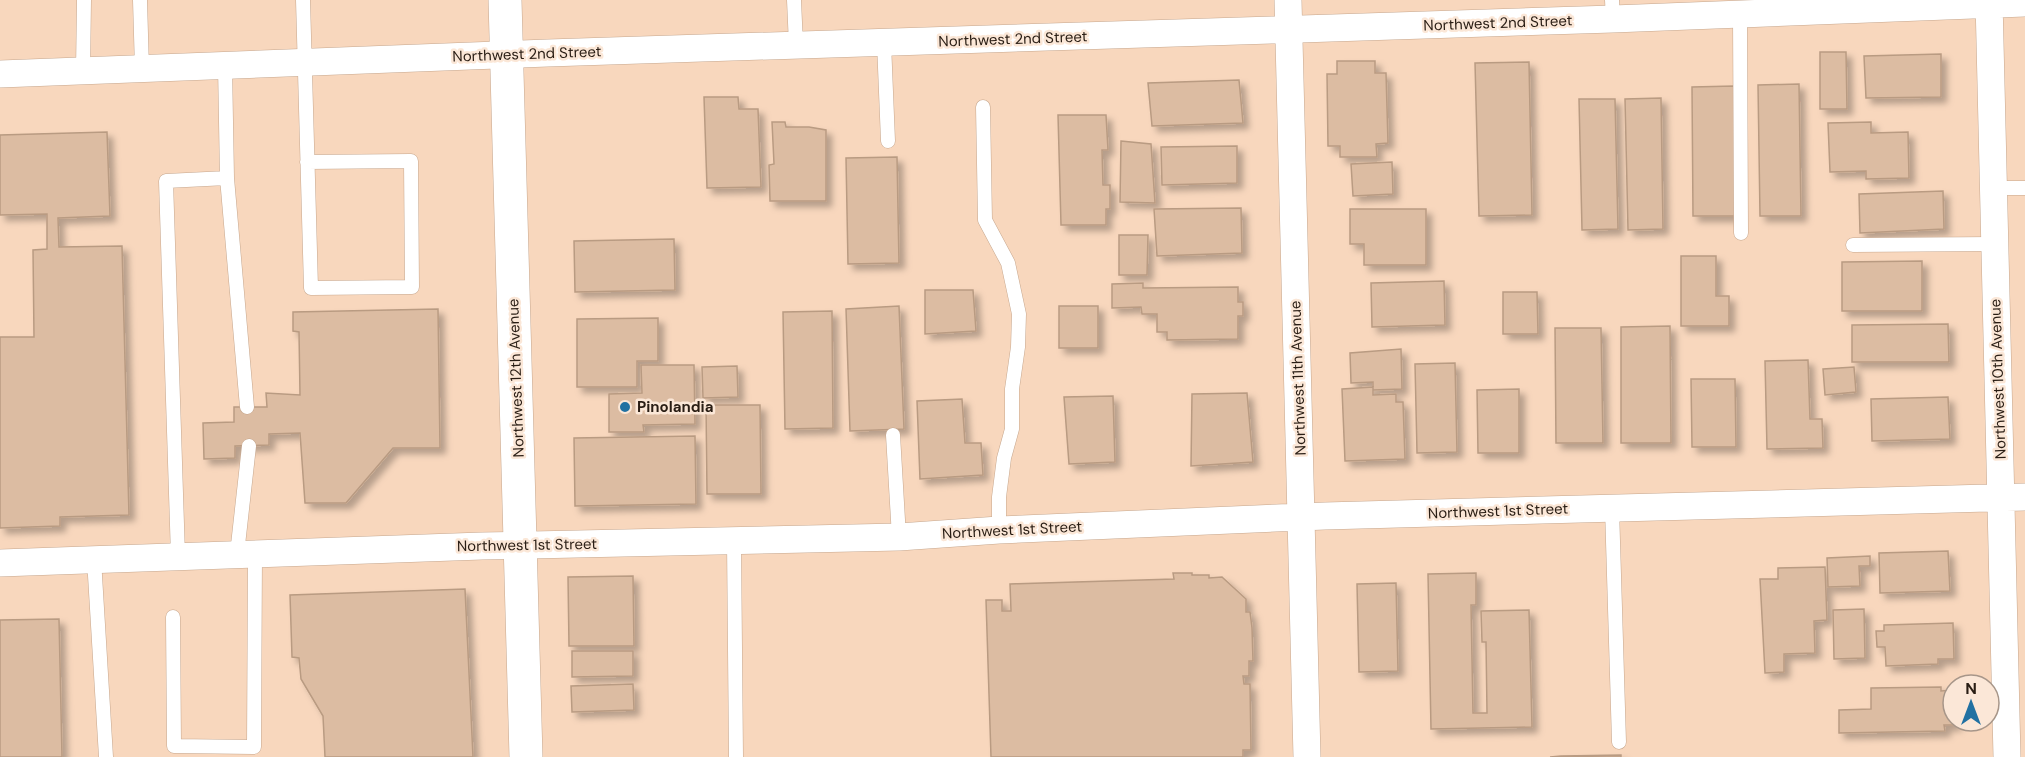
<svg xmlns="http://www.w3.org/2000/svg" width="2025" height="757" viewBox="0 0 2025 757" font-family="'DM Sans',sans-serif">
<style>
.building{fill:#dcbca2;stroke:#b99b82;stroke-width:1.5;filter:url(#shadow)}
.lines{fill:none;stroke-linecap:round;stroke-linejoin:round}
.lane-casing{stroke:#c6a78e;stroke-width:15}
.street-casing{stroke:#c6a78e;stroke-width:28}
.secondary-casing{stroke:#c6a78e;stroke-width:34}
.lane{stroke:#fff;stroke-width:14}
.street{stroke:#fff;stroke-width:27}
.secondary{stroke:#fff;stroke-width:33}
.poi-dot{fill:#2171a2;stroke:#fbe7d7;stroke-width:2}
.labels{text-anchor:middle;stroke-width:5;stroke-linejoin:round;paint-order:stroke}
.street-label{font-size:15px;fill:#291d14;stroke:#fbe7d7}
.poi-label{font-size:15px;font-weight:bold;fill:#291d14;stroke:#fbe7d7;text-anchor:start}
</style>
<defs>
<filter id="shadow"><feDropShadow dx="5.5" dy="5.5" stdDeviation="3" flood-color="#0004"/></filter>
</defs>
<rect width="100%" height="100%" fill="#f8d7bd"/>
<!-- building -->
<path class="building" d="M1820,52H1846L1847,109H1820Z
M1941,54V97L1866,98L1864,56Z
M1337,61H1375V73H1386L1388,143L1376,144L1377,157H1340V146H1328L1327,74H1337Z
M1529,62L1532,215L1479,216L1475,63Z
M1239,80L1243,123L1152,126L1148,83Z
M1799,84L1801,216H1760L1758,85Z
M1734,86L1736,216H1693L1692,87Z
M704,97H738L739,109H758L761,187L707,188Z
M1661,98L1663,229L1628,230L1625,99Z
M1579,99H1615L1618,229L1582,230Z
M1058,115H1106L1108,150H1102L1103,185H1110V209H1106V225H1061Z
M772,122H785L786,127H809L826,130V201H770L769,165L774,164Z
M1871,122V133L1908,132L1909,178L1866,179V171L1830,172L1828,123Z
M107,132L110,216L58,218L59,247L122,246L129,515L60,517V526L0,528V337H34L33,250L47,249V214L0,215V135Z
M1121,141L1151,144L1155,203L1120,202Z
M1237,146V183L1162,185L1161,147Z
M897,157L899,263L848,264L846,158Z
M1392,162L1393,194L1353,196L1351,164Z
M1943,191L1944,229L1860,233L1859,194Z
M1241,208L1242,253L1157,256L1154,209Z
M1350,209H1426V265H1364V244H1350Z
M1119,235H1148L1147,275H1119Z
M674,239L675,290L575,292L574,241Z
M1681,256H1716V296H1729V326H1681Z
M1922,261V311H1842V262Z
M1444,281L1445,325L1372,327L1371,283Z
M1143,283V288L1238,287V302H1243V316H1238V339L1167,340V332H1157V314H1142L1141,307L1112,308V284Z
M925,290H973L976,331L925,334Z
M1503,292H1537L1538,334H1503Z
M899,306L904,429L850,431L846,309Z
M1059,306H1098V348H1059Z
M438,309L440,448H393L346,503H305L300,433L269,434V445L235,446V458L204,459L203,423L234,422V407H267L266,393L300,395L299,332L293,331V312Z
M832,311L833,428L785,429L783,312Z
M658,318V361H637V387H577V319Z
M1948,324L1949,362H1852V325Z
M1670,326L1671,443H1621V327Z
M1555,328H1601L1603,443H1556Z
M1401,349L1402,389L1373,390V382L1351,383L1350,353Z
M1808,360L1810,419H1822L1823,448L1767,449L1765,361Z
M1455,363L1457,452L1417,453L1415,364Z
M641,365H694L695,424L643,425L644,432H609V394L642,393Z
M737,366L738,397L703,398L702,367Z
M1854,367L1856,392L1825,395L1823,369Z
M1691,379H1735L1736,447H1692Z
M1373,387V395L1396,394V402H1403L1405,459L1345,461L1342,389Z
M1519,389V453H1478L1477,390Z
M1247,393L1253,462L1191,466L1192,394Z
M1113,396L1115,462L1069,464L1064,397Z
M1948,397L1950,439L1872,441L1871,399Z
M962,399L965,443H981L983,475L920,479L917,401Z
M706,405H760L761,494H707Z
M695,436L696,504L575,506L574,438Z
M1948,551L1950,591L1880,593L1879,553Z
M1870,556V566H1859L1860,586L1828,587L1827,558Z
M1825,567L1827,620L1814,621L1815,653L1784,654V672L1765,673L1760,579H1778V568Z
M1173,573H1192V575H1209V578L1222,577L1246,599V612H1250L1252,628L1253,661H1249V676H1243L1244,684H1250L1251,750H1243V757H991L986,600H1002V611H1011L1010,584L1174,579Z
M1476,573V605H1471L1473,713H1487L1486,642H1482L1481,611L1529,610L1532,727L1431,729L1428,574Z
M633,576L634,646H569L568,577Z
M1396,583L1398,671L1359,672L1357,584Z
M465,589L473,757H325L323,716L301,679L299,658L292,657L290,595Z
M1864,609L1865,658L1834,659L1833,610Z
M59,619L62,757H0V620Z
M1953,623L1954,659H1938V664L1886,666L1885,647H1877L1876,631H1884V625Z
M572,651H633V676L572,677Z
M633,684L634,710L572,712L571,686Z
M1941,687V691L1953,690V721H1956V725H1944L1945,731L1839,733V710L1871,709V688Z
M1621,755V757H1550L1561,756Z"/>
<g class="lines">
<!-- lane casing -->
<g class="lane-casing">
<path id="lane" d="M140,0L142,69
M303,0L311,288L412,287L411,161L307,162
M794,0L796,45
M1612,0L1613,19
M1740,14L1741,233
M884,43L888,141
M225,65L227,178L247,407
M83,71L84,0
M983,107L985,220L1008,263L1019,314L1018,347L1012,389V429L1004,458L999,497V530
M1993,188H2025
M1853,245L1994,244
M893,435L899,537
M1612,508L1619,742
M734,541L736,757
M237,554L249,446
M178,556L166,181L227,178
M94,559L106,757
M173,617L174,746L254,747L255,553"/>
</g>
<!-- street casing -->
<g class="street-casing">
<path id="street" d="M1288,0L1307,757
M1989,0L2007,757
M0,74L548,53L1613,19L2025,3
M0,563L482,546L899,537L999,530L1325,516L2025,497"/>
</g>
<!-- secondary casing -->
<g class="secondary-casing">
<path id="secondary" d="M505,0L526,757"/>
</g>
<!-- lane -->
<use href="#lane" class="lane"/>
<!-- street -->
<use href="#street" class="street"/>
<!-- secondary -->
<use href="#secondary" class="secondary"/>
</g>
<!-- markers -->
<circle class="poi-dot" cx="625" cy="407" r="6"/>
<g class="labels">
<!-- street labels -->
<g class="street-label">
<text transform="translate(1498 23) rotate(-2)" y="5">Northwest 2nd Street</text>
<text transform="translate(1013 39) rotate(-2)" y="5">Northwest 2nd Street</text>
<text transform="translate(527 54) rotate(-2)" y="5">Northwest 2nd Street</text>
<text transform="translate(516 378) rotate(-92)" y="5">Northwest 12th Avenue</text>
<text transform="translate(1298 378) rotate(-92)" y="5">Northwest 11th Avenue</text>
<text transform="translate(1998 379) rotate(-92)" y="5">Northwest 10th Avenue</text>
<text transform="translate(1498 511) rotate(-2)" y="5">Northwest 1st Street</text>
<text transform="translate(1012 530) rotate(-3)" y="5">Northwest 1st Street</text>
<text transform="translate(527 545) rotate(-1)" y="5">Northwest 1st Street</text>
</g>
<!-- poi labels -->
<g class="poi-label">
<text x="637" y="412">Pinolandia</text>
</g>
</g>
<!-- north arrow -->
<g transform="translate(1971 703)"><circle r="28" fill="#fbe7d7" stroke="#a79689" stroke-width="1.5"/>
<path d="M0-4.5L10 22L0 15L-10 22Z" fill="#2171a2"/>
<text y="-9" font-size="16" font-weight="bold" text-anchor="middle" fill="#291d14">N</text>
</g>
</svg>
